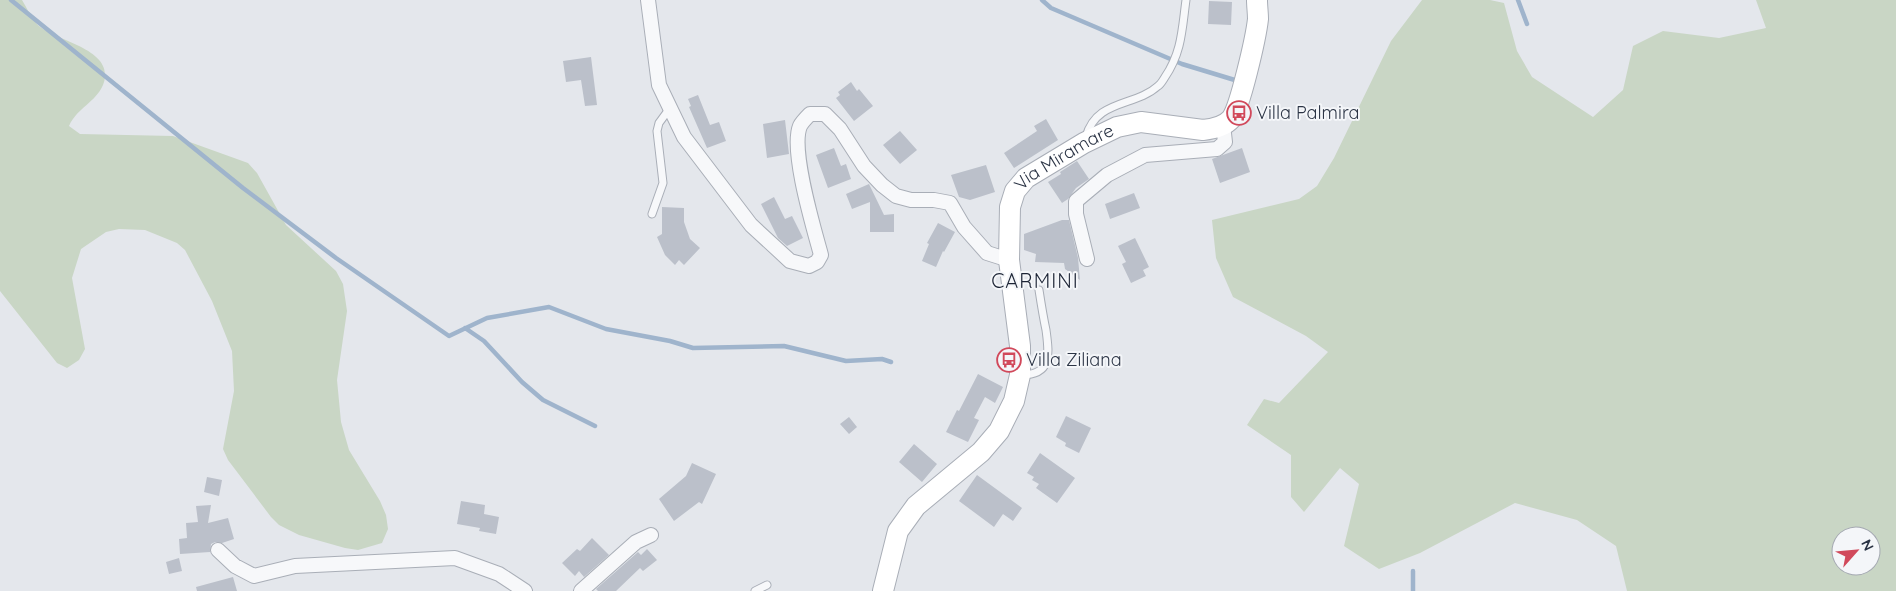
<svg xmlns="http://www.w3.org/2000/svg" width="1896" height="591" viewBox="0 0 1896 591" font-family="Quicksand,sans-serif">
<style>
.green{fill:#c9d6c5;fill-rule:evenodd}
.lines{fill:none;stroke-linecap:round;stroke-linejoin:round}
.stream{stroke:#9fb4cc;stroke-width:4.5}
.building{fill:#bbc0ca}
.lane-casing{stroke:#a9aeb7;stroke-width:9}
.street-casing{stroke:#a9aeb7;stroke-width:16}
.secondary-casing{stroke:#a9aeb7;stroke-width:22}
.lane{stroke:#f7f8fa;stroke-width:7}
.street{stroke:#f7f8fa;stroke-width:14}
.secondary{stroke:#fff;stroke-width:20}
.labels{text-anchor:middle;stroke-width:4;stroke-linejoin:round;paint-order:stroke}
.poi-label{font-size:18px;fill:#2b3445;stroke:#f4f6f9;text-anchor:start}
.street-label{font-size:18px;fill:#2b3445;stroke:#f4f6f9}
.quarter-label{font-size:20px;letter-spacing:1px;fill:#1d2536;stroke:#f4f6f9}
</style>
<rect width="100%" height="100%" fill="#e4e7ec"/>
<!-- green -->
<path class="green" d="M0,0H22C27,8 32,20 39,26C57,42 117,49 103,85C95,103 78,107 69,126L80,134L173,136L248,163L257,173L286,225L336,271L343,284L347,311L337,380L341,422L349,450L380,501L386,515L388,529L382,543L358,550L345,548L299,535L279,525L271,517L228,460L223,449L234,391L232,351L212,301L185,250L177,243L145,230L119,229L106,232L81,249L72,278L85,349L79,360L67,368L57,363L0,291Z
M1422,0H1490L1504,3L1517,51L1532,77L1593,117L1623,90L1633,46L1663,31L1719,38L1766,28L1756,0H1896V591H1627L1616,546L1577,520L1515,503L1420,553L1379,569L1344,546L1359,484L1340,468L1304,512L1291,497V455L1247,425L1264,399L1279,403L1328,352L1306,336L1233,297L1216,258L1212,220L1299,199L1317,186L1334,158L1391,41ZM1841,536H1871V566H1841Z"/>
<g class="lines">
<!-- stream -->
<path class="stream" d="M11,0L243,188L336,258L449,336L487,318L549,307L606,329L670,341L693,348L784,346L846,361L882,359L891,362
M1042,0L1051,8L1182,64L1238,81
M1518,0L1527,24
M465,328L484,341L522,382L543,400L595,426
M1413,571V591"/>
</g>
<!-- building -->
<path class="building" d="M1209,1L1232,2L1231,25L1208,24Z
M591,57L597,105L585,106L581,80L566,82L563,61Z
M851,82L857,91L859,89L873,106L854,121L836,98L840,95L838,92Z
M698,95L710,125L719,122L726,141L707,148L689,107L691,106L688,99Z
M1046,119L1058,140L1014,168L1004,153L1037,131L1034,126Z
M785,120L789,154L767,158L763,124Z
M900,131L917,150L900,164L883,145Z
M834,148L841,166L846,164L851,179L828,188L816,155Z
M1242,148L1250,172L1220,183L1212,159Z
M1077,161L1089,179L1076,188L1068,199L1062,203L1048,182L1061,174L1060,172Z
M986,165L995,192L970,200L959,197L951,175Z
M869,184L884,215L894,214V232H870V202L852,209L846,194Z
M1134,193L1140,208L1110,219L1105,204Z
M774,197L785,219L792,216L803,238L787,246L778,238L761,204Z
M662,207L684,208V222L690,239L700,248L684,265L679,260L675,265L665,255L657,237L662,234Z
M1062,220H1069L1078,258L1080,280L1065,269L1064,263L1035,262L1036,254L1024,250V234Z
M938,223L955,232L944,252L943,251L936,267L922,261L929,244L927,243Z
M1135,238L1149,267L1143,270L1146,276L1131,283L1122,264L1126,262L1118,246Z
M978,374L1003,387L995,403L985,397L974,418L979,420L968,442L946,432L957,410L959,411Z
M1066,416L1091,428L1079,453L1065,446L1066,443L1056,437Z
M849,417L857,427L849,434L840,424Z
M914,444L937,464L922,482L899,462Z
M1040,453L1075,478L1057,503L1036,488L1039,484L1032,480L1034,477L1027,473Z
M692,463L716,474L702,504L699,502L674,521L659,499L686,476Z
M977,475L1022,508L1013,521L1003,514L994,527L959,501Z
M207,477L222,480L219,496L204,492Z
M461,501L485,505L484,514L499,517L496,534L479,531L480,528L457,524Z
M211,505L208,523L228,518L234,539L222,543L215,542L211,544L210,552L180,554L179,539L187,538L186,523L198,522L196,506Z
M592,538L609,555L584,577L579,571L575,576L562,563L577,549L580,551Z
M647,549L657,560L643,571L640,568L616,591H598L596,589L638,552L641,555Z
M179,558L182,571L169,574L166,562Z
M233,577L237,591H197L196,587Z"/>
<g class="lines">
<!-- lane casing -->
<g class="lane-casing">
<path id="lane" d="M1086,137C1096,99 1135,107 1158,86C1161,84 1163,80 1165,77C1182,52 1182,29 1186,0
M652,214L663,183L657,131L659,123L670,108
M1021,375C1053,375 1049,353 1046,330C1043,316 1041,303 1039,290
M755,591L767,585"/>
</g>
<!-- street casing -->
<g class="street-casing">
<path id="street" d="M648,0L659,85L684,137L751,225L790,261L809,266L817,262L821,255C814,229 790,150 800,126C802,122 807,117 810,114H825L840,129L864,166L882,185L896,196L911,200H934L950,203L964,227L987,253L1009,260
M1087,259L1076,214V201L1107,175L1145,155L1217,149L1225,142L1223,125
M218,550L235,566L254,576L295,566L455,558L499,574L525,591
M581,591L636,542L651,535"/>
</g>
<!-- secondary casing -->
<g class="secondary-casing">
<g id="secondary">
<path id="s1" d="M883,591L898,531L916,506L981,452L999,431L1014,401L1020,375V346L1009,260L1010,207L1015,191L1026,178L1084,143L1117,127L1141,122L1203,130C1213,129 1224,127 1231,119C1240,108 1256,37 1258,19C1258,13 1257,6 1257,0"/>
</g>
</g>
<!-- lane -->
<use href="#lane" class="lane"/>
<!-- street -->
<use href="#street" class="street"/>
<!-- secondary -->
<use href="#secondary" class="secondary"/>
</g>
<!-- icons -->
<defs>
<g id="bus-ring" transform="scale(1.25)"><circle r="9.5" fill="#f4f6f9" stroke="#d1495b" stroke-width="1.5"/><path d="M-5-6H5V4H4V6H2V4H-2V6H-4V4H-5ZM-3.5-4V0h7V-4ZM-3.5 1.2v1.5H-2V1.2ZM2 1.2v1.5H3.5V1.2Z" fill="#d1495b"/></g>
</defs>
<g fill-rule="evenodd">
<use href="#bus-ring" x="1239" y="113"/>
<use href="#bus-ring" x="1009" y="360"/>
</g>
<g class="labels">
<!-- poi labels -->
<g class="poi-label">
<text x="1256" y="119">Villa Palmira</text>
<text x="1026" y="366">Villa Ziliana</text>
</g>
<!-- street labels -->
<g class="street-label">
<text dy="6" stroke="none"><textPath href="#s1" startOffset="511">Via Miramare</textPath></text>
</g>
<!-- quarter labels -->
<g class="quarter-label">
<text x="1035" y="288">CARMINI</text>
</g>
</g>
<!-- north arrow -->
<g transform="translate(1856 551) rotate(63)"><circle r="24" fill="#f4f6f9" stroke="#a4a8b1"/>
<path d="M0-4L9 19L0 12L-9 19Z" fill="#d1495b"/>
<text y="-8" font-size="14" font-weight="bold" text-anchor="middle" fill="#2b3445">N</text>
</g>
</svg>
